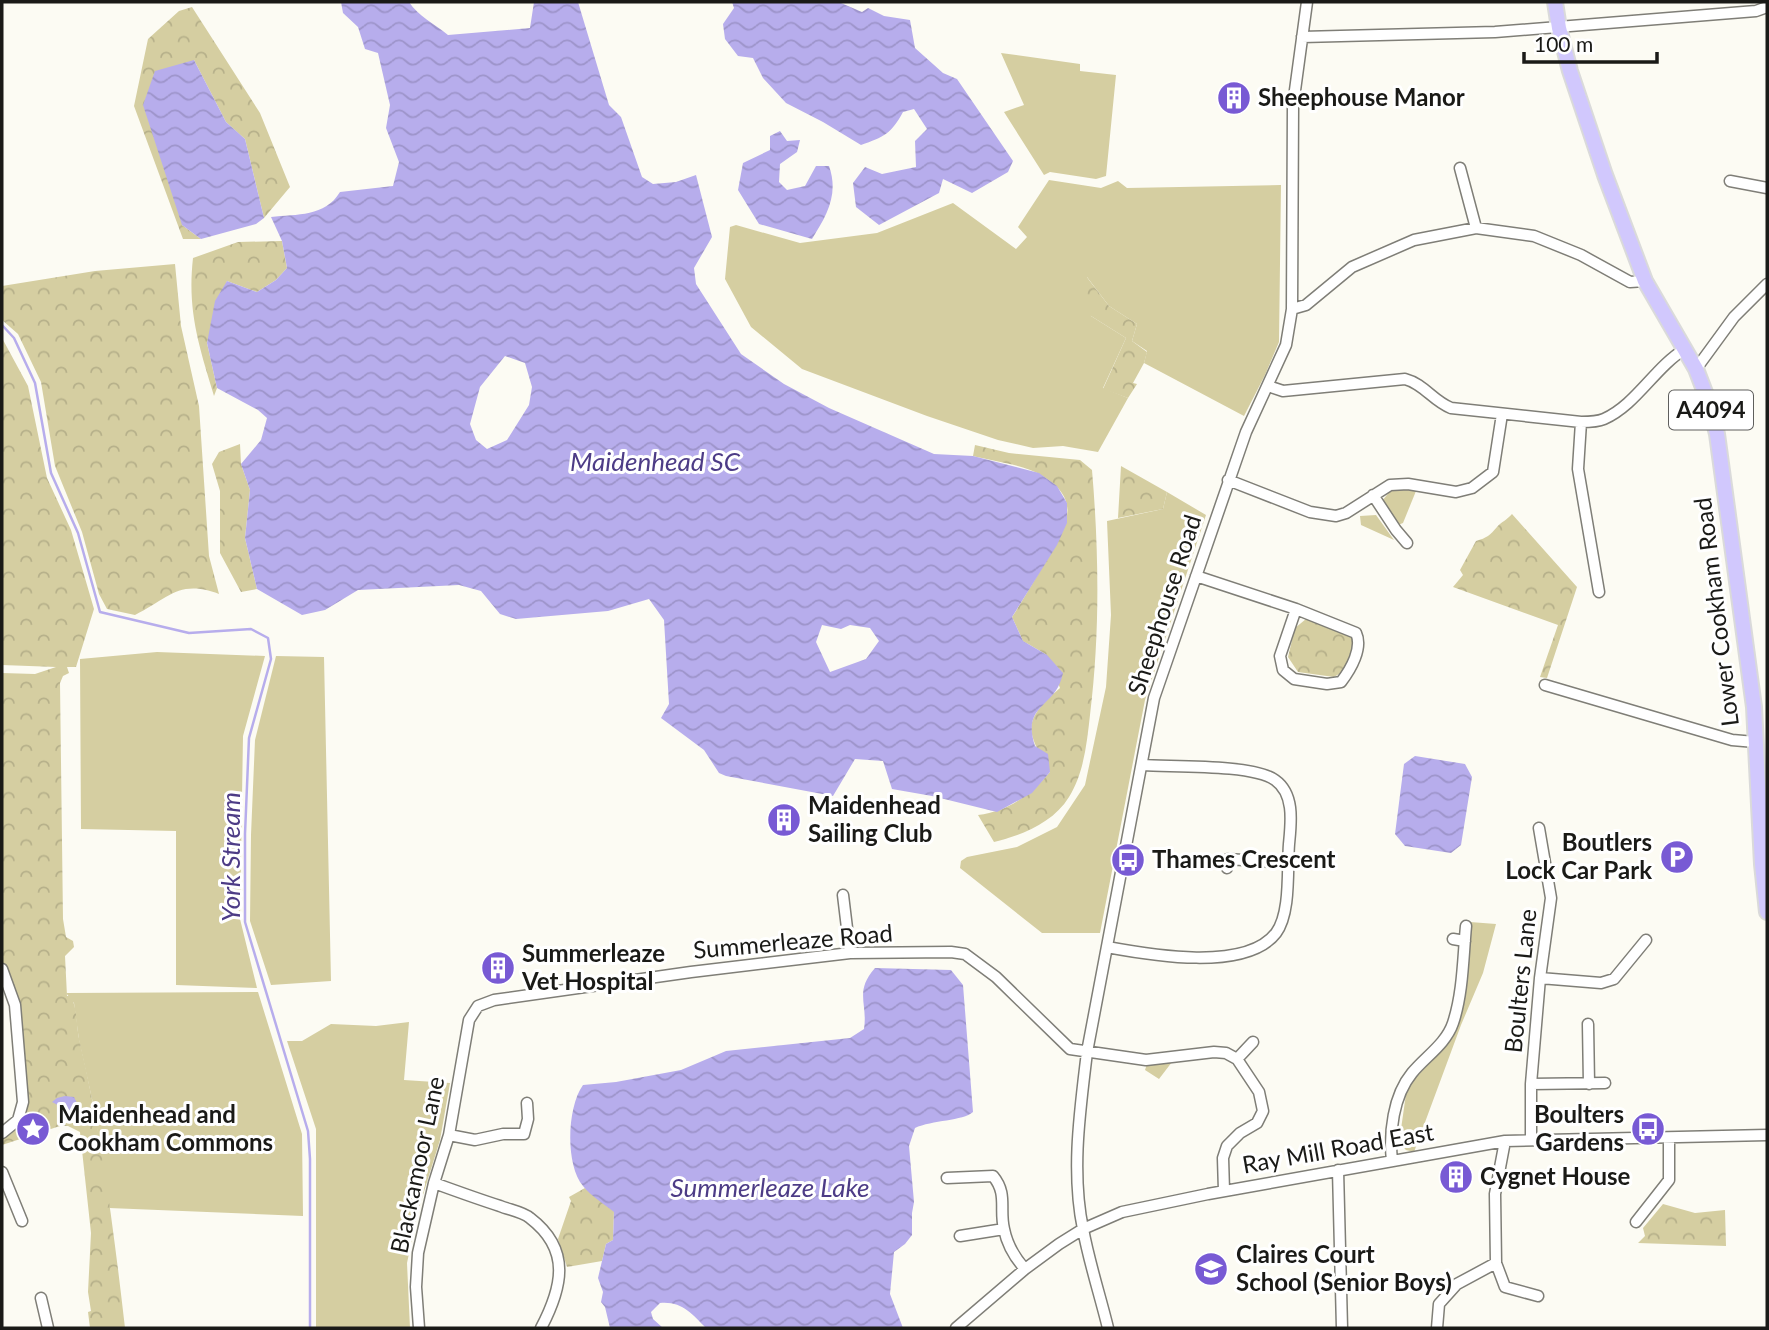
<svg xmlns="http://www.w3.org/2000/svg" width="1769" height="1330" viewBox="0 0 1769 1330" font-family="Lato,sans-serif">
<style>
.grass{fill:#d5cea1}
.forest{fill:url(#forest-crowns)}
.water{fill:url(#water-waves);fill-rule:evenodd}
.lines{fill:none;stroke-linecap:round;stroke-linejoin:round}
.stream{stroke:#b7adec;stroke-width:2.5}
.street-casing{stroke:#7f7e77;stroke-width:13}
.primary-casing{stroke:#dadada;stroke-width:18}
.street{stroke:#fff;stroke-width:10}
.primary{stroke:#d1c8fd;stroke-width:14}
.labels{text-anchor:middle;stroke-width:6;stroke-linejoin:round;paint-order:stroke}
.shield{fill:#fff;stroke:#5f5f5d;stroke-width:2}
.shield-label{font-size:23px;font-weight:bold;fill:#1a1a17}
.poi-label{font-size:24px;font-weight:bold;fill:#1a1a17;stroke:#fff;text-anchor:start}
.street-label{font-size:24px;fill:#1a1a17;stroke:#fff}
.water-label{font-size:26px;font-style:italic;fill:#4d3c86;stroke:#fff}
</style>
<defs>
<pattern id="forest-crowns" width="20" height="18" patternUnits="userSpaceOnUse" patternTransform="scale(1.75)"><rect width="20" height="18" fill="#d5cea1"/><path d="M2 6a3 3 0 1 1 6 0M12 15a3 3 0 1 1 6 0" fill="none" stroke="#b6b08a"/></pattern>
<pattern id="water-waves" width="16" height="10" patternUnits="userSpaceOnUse" patternTransform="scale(1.75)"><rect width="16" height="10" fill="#b7adec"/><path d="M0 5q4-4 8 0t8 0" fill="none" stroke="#9d94ca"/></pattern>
</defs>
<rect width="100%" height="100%" fill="#fcfbf3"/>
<!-- grass -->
<path class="grass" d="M1001,53L1080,64V71L1116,75L1106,176L1096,179L1050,172L1044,175L1004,112L1024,105Z
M1049,180L1101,188L1118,181L1127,188L1281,185L1279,342L1265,375L1244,416L1144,363L1147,351L1132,341L1137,324L1109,306L1087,277L1091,316L1126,338L1103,388L1128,398L1098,452L1063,446L1033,448L998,440L927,416L802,369L751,327L725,279L730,227L736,225L800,243L877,233L953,203L1016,249L1027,237L1018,227Z
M1405,487L1413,488L1416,491L1403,523L1398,525L1382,501L1391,490Z
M1167,492L1206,515L1145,700L1100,933H1042L960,868L961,861L967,857L1017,847L1057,827L1085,785L1106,687L1111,615L1107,521L1163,509Z
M1376,515L1394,540L1361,525L1360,516Z
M157,652L265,656L243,736L240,919L257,988L176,985V831L81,829L80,659Z
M276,656L324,657L331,981L271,985L250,921L251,835L255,740Z
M1470,922L1496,924L1483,973L1461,1025L1414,1152L1406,1150L1399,1143L1407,1087L1442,1050L1459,1021L1466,982Z
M258,992L302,1134L303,1216L109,1208L94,1108L79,1040L74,1003L66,993Z
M409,1022L404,1080L450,1083L440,1140L418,1211L407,1263L410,1328H316V1129L287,1041H302L331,1024L376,1026Z
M1172,1062L1159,1079L1145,1070L1147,1064Z"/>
<!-- forest -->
<path class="forest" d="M192,7L260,113L290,187L264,218L245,139L226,122L194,60L182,225L201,239H183L134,106L148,39L179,11Z
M282,241L287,268L276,280L257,292L227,281L207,343L217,388L214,396C199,346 187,311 193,258L238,242Z
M175,264L181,326L199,406L209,556L219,594C179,579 169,598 135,615L107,609L99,594L82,532L55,466L41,382L18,334L2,320V286L95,271Z
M1086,276L1109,306L1137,324L1132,341L1147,352L1144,363L1133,383L1137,384L1128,398L1103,389L1126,338L1091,316L1078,300Z
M2,338L28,386L47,478L71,530L94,609L76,667H67L69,673L63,676L60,683L63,919L66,937L73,941L74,947L65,956L67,996H71C78,1010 76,1028 80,1043C102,1136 114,1233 125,1328H90L88,1312L91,1311L88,1292L91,1233L80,1132L68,1126H60L2,1145V1139L11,1134L20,1125L26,1108L19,1005L2,982V673L35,674L56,667L2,665Z
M240,444L241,464L250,490L245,538L257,589L241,592L220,553V491L212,464L219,452Z
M975,445L1009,453L1080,460L1092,470C1099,552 1100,634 1090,715C1087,742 1084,773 1069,797C1053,823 1022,835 994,842L978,815C1009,811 1030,795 1050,772C1026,730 1021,722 1060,688L1047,655L1023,641L1012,617C1024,599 1034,580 1046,561C1065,528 1085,501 1041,475C1024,465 993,461 973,456Z
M1121,466L1167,492L1163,509L1118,518Z
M1512,514L1577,587L1547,678L1540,677L1558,625L1453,587L1463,575L1460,570L1476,541C1487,538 1490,535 1497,527C1501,522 1507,520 1512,514Z
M1306,619L1349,634L1354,643L1344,671L1334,677L1298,672L1288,657L1295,628Z
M585,1188L614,1211L613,1240L606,1244L602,1261L567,1267L558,1239L571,1201L569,1197Z
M1663,1204L1695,1213L1725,1210L1726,1246L1638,1243L1645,1236L1643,1228Z"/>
<!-- water -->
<path class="water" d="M341,2H409C418,16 435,24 448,35L530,28L534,2H578L609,105L621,117L642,177L653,184L676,182L696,175L712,237L694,268L696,284L741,354L784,384L829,408L934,454L973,456L1039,473L1057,486L1067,503V523L1057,545L1012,617L1023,641L1047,655L1063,673C1056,709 1021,703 1035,746L1048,754L1050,772L1032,793L997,812L932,796L892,789L883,761L855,759L833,796L726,776L719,773L704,750L661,718L669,704L664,620L649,599L608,611L516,619L500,614L481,591L459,585L358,590L325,610L302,615L257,589L245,538L250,490L241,464L261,440L267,418L258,410L217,388L207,343L215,301L227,281L257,292L276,280L287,268L282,241L271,217C297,214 325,217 340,192L393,186L399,162L386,128L390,105L378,53L365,49L358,27L343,13ZM505,356L525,363L532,387L529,405L507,440L487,449L476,440L470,424L480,387ZM822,625L841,629L850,625L870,628L879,641L866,659L830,672L816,642Z
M732,2H824L841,3L862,12L868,8L884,16L910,20L915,48L943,73L957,79L1013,161L1008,172L972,193L943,179L939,193L879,225L856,207L853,183L865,167L882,174L916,167L915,141L927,129L914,109L903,112C891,134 884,137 861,145L823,122L786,103L763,78L753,58L738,56L725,39L723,24L734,8Z
M194,60L226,122L245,139L264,218L256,224L201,239L182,225L143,105L155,71Z
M780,131L787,141L800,140L797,152L780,164L779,182L787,190L805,186L816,166H829C839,194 827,215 812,239L759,224L738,190L743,163L770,150V136Z
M1415,756L1465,764L1472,777L1461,845L1451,853L1405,846L1395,834L1404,764Z
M875,968L951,970L963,985L973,1112C963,1121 932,1120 915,1128L909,1146L914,1202L912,1213V1235L905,1244L894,1252L890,1294L903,1328H706C692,1314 682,1301 660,1303L651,1312L653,1319L663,1328H610L605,1307L601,1302L603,1292L598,1278L606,1244L613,1240L614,1212C604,1204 591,1196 583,1186C565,1165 567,1107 583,1085L616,1082L681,1070L726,1051L850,1038L864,1029C868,1003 854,992 875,968Z
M65,1096L74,1097L79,1107L80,1117L52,1102L57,1098Z"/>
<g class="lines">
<!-- stream -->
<path class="stream" d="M2,325L14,338L35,383L51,473L78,533L100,612L189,633L251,629L268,638L271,659L249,738L245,834V922L308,1131L310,1159V1328"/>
<!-- street casing -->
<g class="street-casing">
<path id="street" d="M1302,37L1495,32L1756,11L1767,7
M1460,168L1476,228
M1730,181L1767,188
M1292,309L1306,305L1352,267L1414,240L1476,228L1534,236L1581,255L1630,282L1645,281
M1696,369L1734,317L1767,284
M1268,386L1283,391L1405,379C1424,384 1433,401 1451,408L1581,422C1589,422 1597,422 1604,419C1636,405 1655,367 1685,349
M1581,422L1578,469L1599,592
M1228,480L1310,512L1336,516L1346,513L1390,485L1408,484L1456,492L1472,488L1493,472L1502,414
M1373,495L1396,530L1407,543
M1196,576L1296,609
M1296,609L1356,633C1363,648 1351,669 1341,682L1327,684L1294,679L1283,670L1280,656Z
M1545,685L1732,740L1755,742
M1227,868L1228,859L1288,863
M843,895L850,953
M1453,939L1465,941
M1107,947C1150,955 1246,972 1276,933C1291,913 1287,869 1289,844C1291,823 1295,794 1275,780C1253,764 1172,767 1143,765
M2,969L15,1005L23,1102L18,1120L2,1133
M1540,978L1601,983L1614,979L1646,940
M1588,1024L1589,1084
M1237,1059L1253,1042
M1531,1084L1605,1083
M449,1135L475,1140L503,1134H524L528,1119L527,1103
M1531,1139V1084L1540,978L1551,898L1539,828
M1392,1161C1389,1133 1393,1096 1412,1073C1425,1057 1446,1044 1453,1023C1463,993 1463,958 1466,926
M1338,1170L1342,1328
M2,1172L22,1221
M947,1178L993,1176C1008,1194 999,1209 1004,1229C1007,1244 1015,1258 1025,1269
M434,1183C456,1191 478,1199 500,1206C510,1210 523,1212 530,1218C572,1250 562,1288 541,1328
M1636,1222L1669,1180V1138
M960,1236L1004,1229
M1496,1263L1505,1287L1538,1296
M41,1298L48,1328
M419,1328L416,1287L418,1253L434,1183L449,1135L469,1020L478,1006L494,1000L691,972L850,953L951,952L965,954L996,977L1070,1049L1146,1060L1214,1052L1226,1053L1237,1059L1259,1092L1263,1111L1257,1123L1240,1133L1227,1146L1223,1158L1224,1191
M956,1328L1025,1269L1059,1244L1083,1229L1122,1212L1208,1194L1505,1141L1767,1135
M1108,1328C1100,1295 1089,1262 1083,1229C1071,1171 1080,1111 1087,1052L1154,698L1246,432L1286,345L1292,309L1293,105L1307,2
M1437,1328L1439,1304L1457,1284L1496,1263L1495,1194L1505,1141"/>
</g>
<!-- primary casing -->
<g class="primary-casing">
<path id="primary" d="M1555,2L1559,28L1570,71L1605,175L1645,281L1696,369L1709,403L1717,434L1754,707L1762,864L1767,912"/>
</g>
<!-- street -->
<use href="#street" class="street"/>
<!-- primary -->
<use href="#primary" class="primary"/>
</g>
<!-- icons -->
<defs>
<g id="building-disc" transform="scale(1.75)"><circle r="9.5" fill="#785ad4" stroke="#fff"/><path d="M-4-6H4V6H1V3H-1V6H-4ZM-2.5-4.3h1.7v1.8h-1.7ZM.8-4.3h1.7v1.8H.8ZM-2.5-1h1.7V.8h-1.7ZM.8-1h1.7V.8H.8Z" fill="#fff"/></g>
<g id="parking-disc" transform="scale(1.75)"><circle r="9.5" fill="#785ad4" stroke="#fff"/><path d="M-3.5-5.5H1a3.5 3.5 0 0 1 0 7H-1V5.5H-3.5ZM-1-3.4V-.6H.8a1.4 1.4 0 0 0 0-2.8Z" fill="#fff"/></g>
<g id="bus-disc" transform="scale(1.75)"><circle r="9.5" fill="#785ad4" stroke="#fff"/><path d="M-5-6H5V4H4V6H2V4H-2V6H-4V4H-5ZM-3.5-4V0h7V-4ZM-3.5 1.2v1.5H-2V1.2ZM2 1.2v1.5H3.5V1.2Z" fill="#fff"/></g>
<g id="sight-disc" transform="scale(1.75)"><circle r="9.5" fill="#785ad4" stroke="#fff"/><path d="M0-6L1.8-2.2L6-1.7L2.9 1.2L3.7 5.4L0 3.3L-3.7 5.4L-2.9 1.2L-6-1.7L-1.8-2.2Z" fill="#fff"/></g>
<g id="school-disc" transform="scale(1.75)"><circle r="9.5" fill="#785ad4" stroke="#fff"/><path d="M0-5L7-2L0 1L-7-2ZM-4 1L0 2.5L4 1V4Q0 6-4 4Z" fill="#fff"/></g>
</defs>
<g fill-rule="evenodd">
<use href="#building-disc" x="1234" y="98"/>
<use href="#building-disc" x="784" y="820"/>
<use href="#parking-disc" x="1677" y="857"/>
<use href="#bus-disc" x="1128" y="860"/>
<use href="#building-disc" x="498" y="968"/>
<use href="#sight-disc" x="33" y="1129"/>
<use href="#bus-disc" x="1648" y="1129"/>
<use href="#building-disc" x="1456" y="1177"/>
<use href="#school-disc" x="1211" y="1269"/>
</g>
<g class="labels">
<!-- shield labels -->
<rect class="shield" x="1669" y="390.5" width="84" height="39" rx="5"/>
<g class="shield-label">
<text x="1711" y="418">A4094</text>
</g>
<!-- poi labels -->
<g class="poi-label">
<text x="1258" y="106">Sheephouse Manor</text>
<text x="808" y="814">Maidenhead<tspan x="808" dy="28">Sailing Club</tspan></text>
<text x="1652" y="851" text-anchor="end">Boutlers<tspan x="1652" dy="28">Lock Car Park</tspan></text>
<text x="1152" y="868">Thames Crescent</text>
<text x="522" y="962">Summerleaze<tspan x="522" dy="28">Vet Hospital</tspan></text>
<text x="58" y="1123">Maidenhead and<tspan x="58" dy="28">Cookham Commons</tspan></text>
<text x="1624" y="1123" text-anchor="end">Boulters<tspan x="1624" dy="28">Gardens</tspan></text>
<text x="1480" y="1185">Cygnet House</text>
<text x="1236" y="1263">Claires Court<tspan x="1236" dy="28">School (Senior Boys)</tspan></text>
</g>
<!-- street labels -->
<g class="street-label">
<text transform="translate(1165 605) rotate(-72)" y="8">Sheephouse Road</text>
<text transform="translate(1717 612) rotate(-97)" y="8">Lower Cookham Road</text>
<text transform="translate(793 942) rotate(-5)" y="8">Summerleaze Road</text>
<text transform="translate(1521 981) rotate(-84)" y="8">Boulters Lane</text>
<text transform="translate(1338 1149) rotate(-10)" y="8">Ray Mill Road East</text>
<text transform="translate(418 1165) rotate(-78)" y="8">Blackamoor Lane</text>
</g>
<!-- water labels -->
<g class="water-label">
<text x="655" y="471">Maidenhead SC</text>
<text transform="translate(231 857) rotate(-90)" y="9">York Stream</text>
<text x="770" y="1197">Summerleaze Lake</text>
</g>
</g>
<!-- border -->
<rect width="1769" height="1330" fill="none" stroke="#1a1a17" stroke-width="7"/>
<!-- scale -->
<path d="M1524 52v10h133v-10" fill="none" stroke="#1a1a17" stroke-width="3.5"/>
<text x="1534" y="52" font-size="21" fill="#1a1a17" stroke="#ffffff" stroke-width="5" paint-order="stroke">100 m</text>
</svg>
